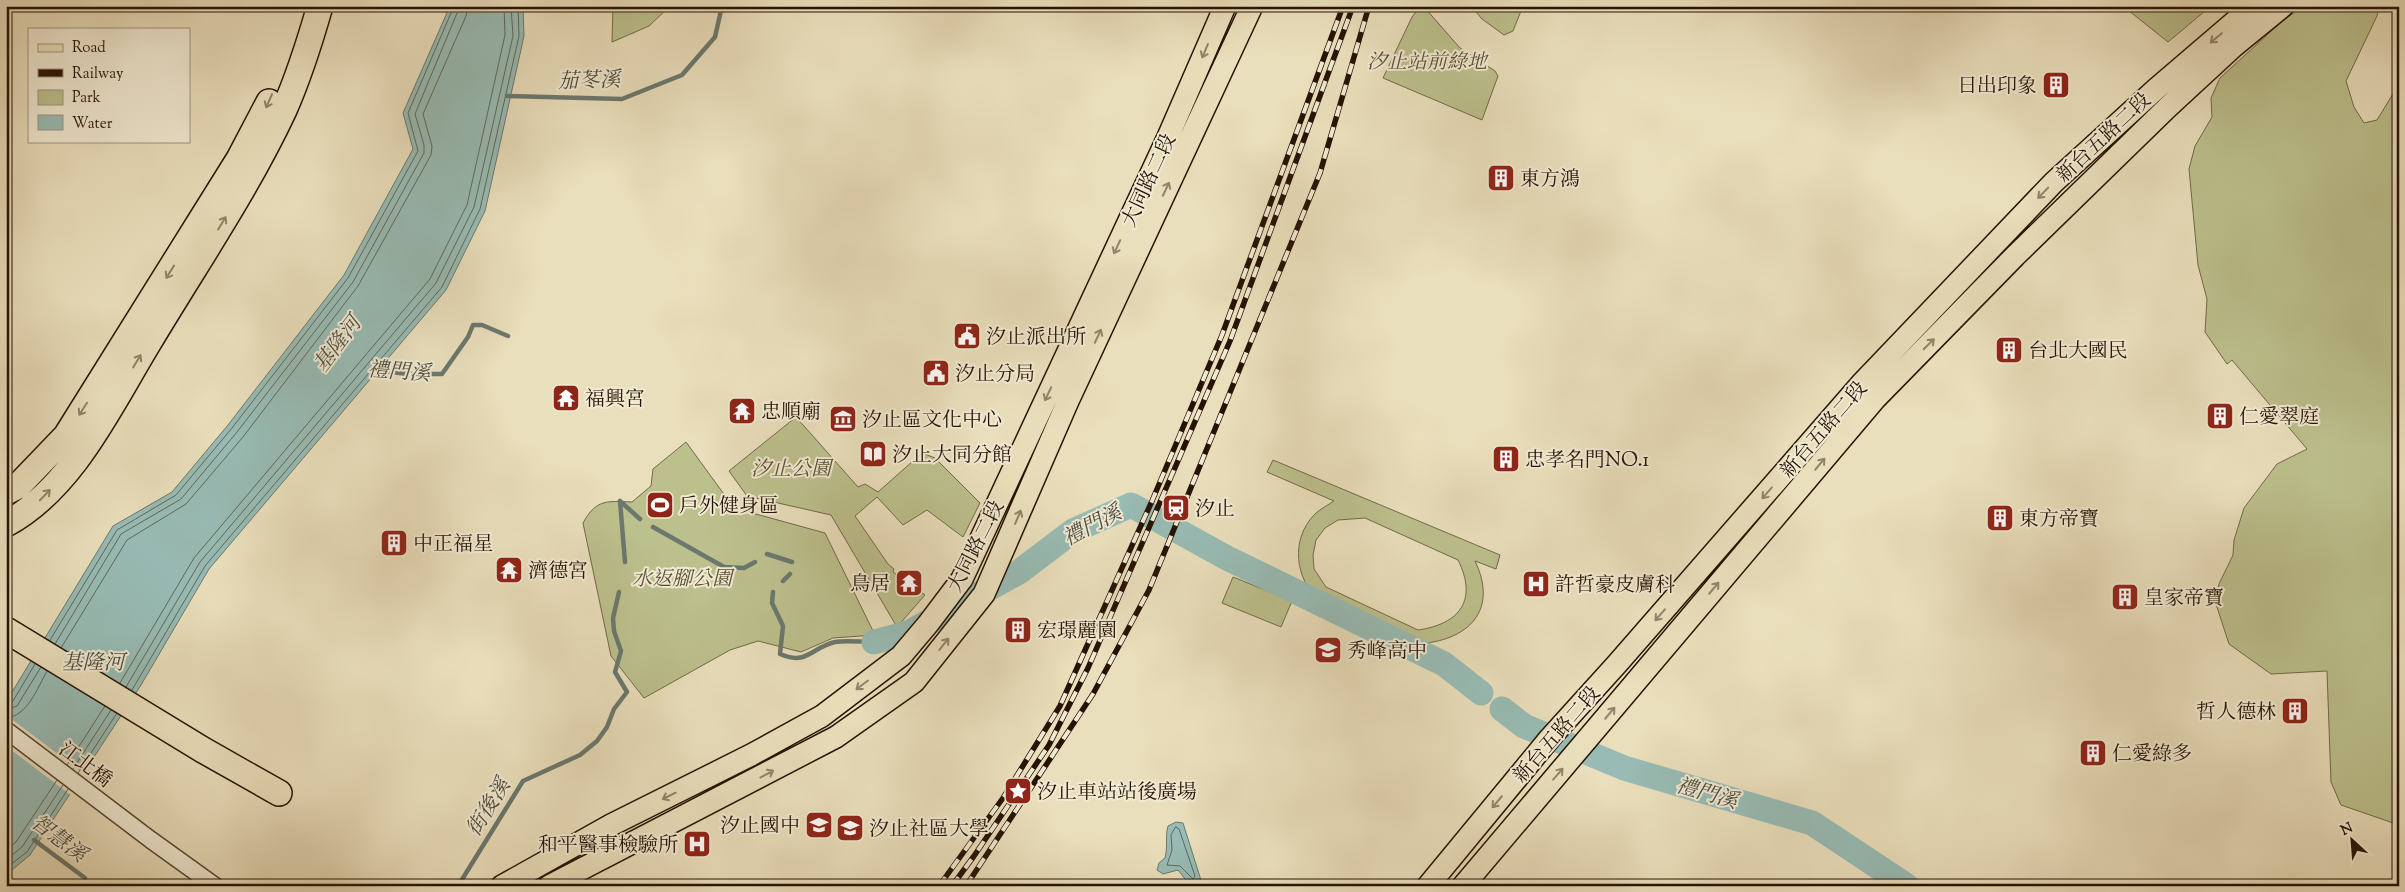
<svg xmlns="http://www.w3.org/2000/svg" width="2405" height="892" viewBox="0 0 2405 892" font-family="'Sorts Mill Goudy','Noto Serif TC',serif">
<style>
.green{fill:#bcc08d;stroke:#716948;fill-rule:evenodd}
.water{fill:#98bcb5;stroke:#6a786e}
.pier{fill:#eadfbc}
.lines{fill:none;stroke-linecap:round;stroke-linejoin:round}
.shore{stroke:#5f675c;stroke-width:1}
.stream{stroke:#6a786e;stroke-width:4.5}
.river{stroke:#98bcb5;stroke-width:25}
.minor-casing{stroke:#574531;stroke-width:19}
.major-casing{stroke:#261203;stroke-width:24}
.highway-casing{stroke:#261203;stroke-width:28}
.minor{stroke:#f1ead3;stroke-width:16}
.major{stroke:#eadfbc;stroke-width:21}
.highway{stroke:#eadfbc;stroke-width:25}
.rail-casing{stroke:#261203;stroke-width:5.5}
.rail{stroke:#f1ead3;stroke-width:4;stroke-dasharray:11;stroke-linecap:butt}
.oneway{stroke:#928369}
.labels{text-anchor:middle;stroke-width:4;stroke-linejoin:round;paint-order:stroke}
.park-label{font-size:20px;font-style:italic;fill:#5a4f33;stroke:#f1ead3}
.poi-label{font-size:20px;fill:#261203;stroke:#f1ead3;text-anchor:start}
.street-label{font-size:20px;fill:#261203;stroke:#f1ead3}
.water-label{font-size:21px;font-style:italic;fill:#4e4e41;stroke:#f1ead3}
</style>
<rect width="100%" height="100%" fill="#eadfbc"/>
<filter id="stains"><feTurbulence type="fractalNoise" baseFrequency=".004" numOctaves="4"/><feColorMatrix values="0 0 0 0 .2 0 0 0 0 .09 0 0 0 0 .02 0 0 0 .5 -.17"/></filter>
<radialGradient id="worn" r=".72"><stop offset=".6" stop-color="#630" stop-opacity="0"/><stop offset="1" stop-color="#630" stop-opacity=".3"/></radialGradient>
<!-- green -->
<path class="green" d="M613,6H670L649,26L612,42Z
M1471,6H1523L1513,31L1504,35L1482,19Z
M2123,6H2211L2168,42Z
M2303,6H2379L2377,16L2346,81L2354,107L2364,123L2377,120L2399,84V825L2341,805L2331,782L2327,671L2271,674L2229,644L2215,601L2219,584L2233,555L2234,540L2244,508L2277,464L2307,449L2232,360L2227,364L2205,332L2207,299L2198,265L2189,169L2195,146L2212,117L2211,98L2220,78L2280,23Z
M1419,8H1425L1460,48L1495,71L1498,76L1482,120L1383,78L1412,17Z
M796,417L858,487L865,484L878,492L922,453L935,458L980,503L963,537L927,510L903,525L877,497L855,516L888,564L894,569L893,572L925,595L897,627L831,515L747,496L729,471Z
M686,442L734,508L825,533L875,635L833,638L801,652L758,641L730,650L644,698L611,656L583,523C596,499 607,501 632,502L651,486L653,469Z
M1273,460L1500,555L1496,569L1475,561C1499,611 1468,641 1417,644L1319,600C1295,579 1290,539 1315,514C1320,509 1328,505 1334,501L1267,472ZM1365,518L1458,560C1478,600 1460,624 1418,630L1326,587L1314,569L1313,555L1316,540L1325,528L1338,520Z
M1233,577L1292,601L1281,627L1222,603Z"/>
<!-- water -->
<path class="water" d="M450,6H523L524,36L485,211L446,290L209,569L141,685L30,855L6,875V702L113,526L172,492L228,425L344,275L413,149L403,113Z
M1176,822L1183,823L1200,877L1201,884C1189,889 1185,878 1178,870L1163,874L1157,870L1159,863L1165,858C1168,847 1165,837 1168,826Z"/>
<!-- pier -->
<path class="pier" d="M6,715L86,775L72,796L6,746Z"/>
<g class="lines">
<!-- shore -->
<path class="shore" d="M50,640L117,530L176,495L232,428L348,278L418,151L408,113L454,6
M55,644L121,534L181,499L237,432L353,282L424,153V145L415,114L460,6
M61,648L127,540L186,504L243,437L358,286L431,155L432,146L423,114L466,16L468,6
M120,683L194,558L430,279L467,205L505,35L504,6
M126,687L200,562L436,283L474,207L513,36L511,6
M132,690L205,566L442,287L480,209L519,36L518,6
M6,704L13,701L35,664
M6,710L17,706L41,667
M6,718C27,717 38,687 47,671
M67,765L105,706
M73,769L111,710
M78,773L117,713
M1176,827L1179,829L1195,876L1193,879L1180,866L1167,865L1172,850L1171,835Z
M6,850L16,842L57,780
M6,860L22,847L63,785
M6,868L27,852L68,789"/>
<!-- stream -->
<path class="stream" d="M507,96L622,99L682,75L715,37L722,6
M371,370L409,374H442L468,337L473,325H482L508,336
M620,501L625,562
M620,501L640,519
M653,527L724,567L744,568L755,562
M767,554L792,562
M783,581L790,574
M773,592L772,603L783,626L780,654C807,666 812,647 835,642C847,640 862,642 874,642
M34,840L85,878
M458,886L523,781L580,755L597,741L607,727L614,709L627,692L615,672L621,651L614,631L613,618L619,592"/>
<!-- river -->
<path class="river" d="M874,642L908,633L1019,572L1073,531L1131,505L1227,558L1444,664L1481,693
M1502,709L1524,726L1624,768L1812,823L1907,886"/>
<!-- minor casing -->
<g class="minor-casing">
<path id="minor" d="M6,730L151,840L215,886"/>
</g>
<!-- major casing -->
<g class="major-casing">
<path id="major" d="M502,886L611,825L751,755L822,716L901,656L928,624L962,579L1168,137L1225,6
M549,886L836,737L914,682L984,594L1068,401L1252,6
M1428,886L1550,738L1617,664L1863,382L2054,182L2156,89L2253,6
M1463,886L1875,399L2015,256L2168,107L2233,47L2283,6"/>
</g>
<!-- highway casing -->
<g class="highway-casing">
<path id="highway" d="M6,492L18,486L66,436L239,159L269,102
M6,524C73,488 111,404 149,342C195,265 246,191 284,110C299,76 310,41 320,6
M6,630L203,750L279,793"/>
</g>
<!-- minor -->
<use href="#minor" class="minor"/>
<!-- major -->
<use href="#major" class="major"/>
<!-- highway -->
<use href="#highway" class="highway"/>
<!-- rail casing -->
<g class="rail-casing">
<path id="rail" d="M939,886L1003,798L1060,706L1152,501L1222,335L1343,6
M952,886L974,856L1049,745L1088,668L1230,341L1353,6
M966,886L1093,694L1149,590L1320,173L1369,6"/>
</g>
<!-- rail -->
<use href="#rail" class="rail"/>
</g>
<!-- one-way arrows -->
<defs><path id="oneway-shaft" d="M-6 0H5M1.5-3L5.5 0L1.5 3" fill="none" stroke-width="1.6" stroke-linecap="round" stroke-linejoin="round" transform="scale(1.25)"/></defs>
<g class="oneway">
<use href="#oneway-shaft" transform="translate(2216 38) rotate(140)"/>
<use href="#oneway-shaft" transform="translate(1205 51) rotate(113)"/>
<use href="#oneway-shaft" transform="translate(269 101) rotate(114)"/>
<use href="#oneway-shaft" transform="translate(1166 189) rotate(-65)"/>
<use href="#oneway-shaft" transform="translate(2043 193) rotate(134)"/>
<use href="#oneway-shaft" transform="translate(222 223) rotate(-59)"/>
<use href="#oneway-shaft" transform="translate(1117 247) rotate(115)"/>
<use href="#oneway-shaft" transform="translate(170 272) rotate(122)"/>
<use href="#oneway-shaft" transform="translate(1098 336) rotate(-65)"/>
<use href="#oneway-shaft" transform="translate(1929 344) rotate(-45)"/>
<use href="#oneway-shaft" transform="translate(137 361) rotate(-59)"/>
<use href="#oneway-shaft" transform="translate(1048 394) rotate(115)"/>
<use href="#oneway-shaft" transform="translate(83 409) rotate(123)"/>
<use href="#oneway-shaft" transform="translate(1820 464) rotate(-50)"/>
<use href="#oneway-shaft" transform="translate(1767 493) rotate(131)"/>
<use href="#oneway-shaft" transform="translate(45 495) rotate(-46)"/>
<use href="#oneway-shaft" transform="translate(1018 517) rotate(-67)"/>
<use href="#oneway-shaft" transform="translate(1714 588) rotate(-50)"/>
<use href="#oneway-shaft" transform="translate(1660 615) rotate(131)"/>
<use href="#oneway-shaft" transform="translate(944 644) rotate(-51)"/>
<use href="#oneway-shaft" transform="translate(862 685) rotate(143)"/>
<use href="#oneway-shaft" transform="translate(1610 713) rotate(-50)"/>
<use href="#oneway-shaft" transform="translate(767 774) rotate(-28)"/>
<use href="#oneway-shaft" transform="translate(1558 774) rotate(-49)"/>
<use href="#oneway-shaft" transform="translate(669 796) rotate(154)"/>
<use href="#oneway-shaft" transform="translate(1497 802) rotate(130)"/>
</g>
<!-- icons -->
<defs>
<g id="building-square" transform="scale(1.4375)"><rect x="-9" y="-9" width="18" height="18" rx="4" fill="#8f2418" stroke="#f1ead3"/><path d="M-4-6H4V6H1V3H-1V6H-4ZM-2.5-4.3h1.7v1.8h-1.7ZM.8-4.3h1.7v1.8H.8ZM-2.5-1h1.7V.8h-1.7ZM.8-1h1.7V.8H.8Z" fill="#fff"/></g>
<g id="civic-square" transform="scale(1.4375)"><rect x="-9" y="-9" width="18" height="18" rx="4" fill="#8f2418" stroke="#f1ead3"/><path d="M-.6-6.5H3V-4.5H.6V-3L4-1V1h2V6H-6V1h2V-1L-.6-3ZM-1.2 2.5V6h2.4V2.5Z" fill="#fff"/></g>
<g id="temple-square" transform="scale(1.4375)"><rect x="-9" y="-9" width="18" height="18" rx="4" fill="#8f2418" stroke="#f1ead3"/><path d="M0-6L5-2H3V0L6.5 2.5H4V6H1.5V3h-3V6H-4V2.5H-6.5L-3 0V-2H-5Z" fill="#fff"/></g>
<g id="museum-square" transform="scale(1.4375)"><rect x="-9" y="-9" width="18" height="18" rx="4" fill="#8f2418" stroke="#f1ead3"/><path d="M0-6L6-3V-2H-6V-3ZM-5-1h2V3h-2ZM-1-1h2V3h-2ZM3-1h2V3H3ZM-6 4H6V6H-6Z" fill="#fff"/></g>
<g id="library-square" transform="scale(1.4375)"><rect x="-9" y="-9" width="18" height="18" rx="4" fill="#8f2418" stroke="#f1ead3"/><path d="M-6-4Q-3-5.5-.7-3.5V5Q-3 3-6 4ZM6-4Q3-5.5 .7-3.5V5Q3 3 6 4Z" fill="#fff"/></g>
<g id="stadium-square" transform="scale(1.4375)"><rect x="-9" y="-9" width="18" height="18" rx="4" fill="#8f2418" stroke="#f1ead3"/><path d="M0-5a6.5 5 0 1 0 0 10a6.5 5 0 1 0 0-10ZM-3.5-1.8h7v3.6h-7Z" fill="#fff"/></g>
<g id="station-square" transform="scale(1.4375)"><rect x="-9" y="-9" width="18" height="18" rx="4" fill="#8f2418" stroke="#f1ead3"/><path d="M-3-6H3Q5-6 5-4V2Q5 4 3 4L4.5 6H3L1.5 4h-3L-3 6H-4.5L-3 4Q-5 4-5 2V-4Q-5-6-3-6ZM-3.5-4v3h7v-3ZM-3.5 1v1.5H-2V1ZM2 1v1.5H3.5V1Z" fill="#fff"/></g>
<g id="hospital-square" transform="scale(1.4375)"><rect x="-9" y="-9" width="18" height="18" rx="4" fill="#8f2418" stroke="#f1ead3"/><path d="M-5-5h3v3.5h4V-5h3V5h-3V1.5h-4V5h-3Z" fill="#fff"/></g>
<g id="school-square" transform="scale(1.4375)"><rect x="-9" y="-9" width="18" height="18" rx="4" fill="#8f2418" stroke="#f1ead3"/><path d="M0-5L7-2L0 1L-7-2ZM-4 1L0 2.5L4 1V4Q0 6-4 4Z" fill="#fff"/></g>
<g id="sight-square" transform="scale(1.4375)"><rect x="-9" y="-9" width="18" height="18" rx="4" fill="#8f2418" stroke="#f1ead3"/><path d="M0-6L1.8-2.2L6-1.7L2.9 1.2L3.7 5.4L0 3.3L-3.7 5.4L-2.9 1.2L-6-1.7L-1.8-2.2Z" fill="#fff"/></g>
<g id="university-square" transform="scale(1.4375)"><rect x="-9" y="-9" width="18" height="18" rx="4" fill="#8f2418" stroke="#f1ead3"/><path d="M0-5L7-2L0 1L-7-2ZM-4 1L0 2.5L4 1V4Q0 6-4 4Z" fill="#fff"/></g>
</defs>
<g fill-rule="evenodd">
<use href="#building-square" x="2056" y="85"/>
<use href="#building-square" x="1501" y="178"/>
<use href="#civic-square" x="967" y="336"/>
<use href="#building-square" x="2009" y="350"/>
<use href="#civic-square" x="936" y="373"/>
<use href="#temple-square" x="566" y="398"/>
<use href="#temple-square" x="742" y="411"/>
<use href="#building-square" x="2220" y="416"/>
<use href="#museum-square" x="843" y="419"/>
<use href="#library-square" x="873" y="454"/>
<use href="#building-square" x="1506" y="459"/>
<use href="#stadium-square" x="660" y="505"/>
<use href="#station-square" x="1176" y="508"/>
<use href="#building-square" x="2000" y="518"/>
<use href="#building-square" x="394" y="543"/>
<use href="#temple-square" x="509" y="570"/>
<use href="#temple-square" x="909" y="583"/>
<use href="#hospital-square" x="1536" y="584"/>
<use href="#building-square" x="2125" y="597"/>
<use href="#building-square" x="1018" y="630"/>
<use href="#school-square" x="1328" y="650"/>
<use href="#building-square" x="2295" y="711"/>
<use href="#building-square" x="2093" y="753"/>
<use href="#sight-square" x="1018" y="791"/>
<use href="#school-square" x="819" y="825"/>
<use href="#university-square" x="850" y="828"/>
<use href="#hospital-square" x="697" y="844"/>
</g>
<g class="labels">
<!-- park labels -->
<g class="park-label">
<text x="1427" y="68">汐止站前綠地</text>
<text x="791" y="475">汐止公園</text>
<text x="682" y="585">水返腳公園</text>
</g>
<!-- poi labels -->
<g class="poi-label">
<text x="2037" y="92" text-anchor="end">日出印象</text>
<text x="1520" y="185">東方鴻</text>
<text x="986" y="343">汐止派出所</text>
<text x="2028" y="357">台北大國民</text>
<text x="955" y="380">汐止分局</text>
<text x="585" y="405">福興宮</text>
<text x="761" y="418">忠順廟</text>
<text x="2239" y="423">仁愛翠庭</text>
<text x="862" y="426">汐止區文化中心</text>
<text x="892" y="461">汐止大同分館</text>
<text x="1525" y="466">忠孝名門NO.1</text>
<text x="679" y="512">戶外健身區</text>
<text x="1195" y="515">汐止</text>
<text x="2019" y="525">東方帝寶</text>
<text x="413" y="550">中正福星</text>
<text x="528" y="577">濟德宮</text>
<text x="890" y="590" text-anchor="end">鳥居</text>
<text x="1555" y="591">許哲豪皮膚科</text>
<text x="2144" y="604">皇家帝寶</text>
<text x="1037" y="637">宏璟麗園</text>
<text x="1347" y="657">秀峰高中</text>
<text x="2276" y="718" text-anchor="end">哲人德林</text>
<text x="2112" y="760">仁愛綠多</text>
<text x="1037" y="798">汐止車站站後廣場</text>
<text x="800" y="832" text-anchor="end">汐止國中</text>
<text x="869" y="835">汐止社區大學</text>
<text x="678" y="851" text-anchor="end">和平醫事檢驗所</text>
</g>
<!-- street labels -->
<g class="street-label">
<text transform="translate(2103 137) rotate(-43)" y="7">新台五路二段</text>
<text transform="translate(1148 180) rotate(-65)" y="7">大同路二段</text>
<text transform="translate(1823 429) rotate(-49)" y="7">新台五路二段</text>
<text transform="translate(975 546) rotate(-63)" y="7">大同路二段</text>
<text transform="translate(1556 734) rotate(-49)" y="7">新台五路二段</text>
<text transform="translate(86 764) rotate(37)" y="7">江北橋</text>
</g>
<!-- water labels -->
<g class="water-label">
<text transform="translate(589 80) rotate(-2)" y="7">茄苳溪</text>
<text transform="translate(337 344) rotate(-53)" y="7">基隆河</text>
<text transform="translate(399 371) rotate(4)" y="7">禮門溪</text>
<text transform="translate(1092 525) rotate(-28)" y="7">禮門溪</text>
<text x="93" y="669">基隆河</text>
<text transform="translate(1707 793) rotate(16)" y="7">禮門溪</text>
<text transform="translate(488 807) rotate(-58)" y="7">街後溪</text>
<text transform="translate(59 838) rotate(37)" y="7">智慧溪</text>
</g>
</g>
<!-- margin -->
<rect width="2405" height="892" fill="none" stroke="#eadfbc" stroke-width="25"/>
<rect x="8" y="8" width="2390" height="877" fill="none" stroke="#261203" stroke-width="2.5"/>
<rect x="12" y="12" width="2380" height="867" fill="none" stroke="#261203"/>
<!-- legend -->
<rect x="28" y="28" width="162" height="115" fill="#f1ead3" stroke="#a09480"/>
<rect x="38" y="44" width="25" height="8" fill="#eadfbc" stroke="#a09480"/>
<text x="72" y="52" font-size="15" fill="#261203">Road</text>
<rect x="38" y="69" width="25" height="8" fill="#261203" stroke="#a09480"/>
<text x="72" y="78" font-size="15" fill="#261203">Railway</text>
<rect x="38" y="90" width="25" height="15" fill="#bcc08d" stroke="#a09480"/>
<text x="72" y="102" font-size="15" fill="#261203">Park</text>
<rect x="38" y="115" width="25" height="15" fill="#98bcb5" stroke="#a09480"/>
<text x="72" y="128" font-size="15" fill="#261203">Water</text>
<!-- north arrow -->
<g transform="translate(2352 840) rotate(334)" stroke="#f1ead3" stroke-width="4" paint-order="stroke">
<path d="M0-4L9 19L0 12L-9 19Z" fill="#261203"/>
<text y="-8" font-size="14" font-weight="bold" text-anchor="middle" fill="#261203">N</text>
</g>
<rect width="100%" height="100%" filter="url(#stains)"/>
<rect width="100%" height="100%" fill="url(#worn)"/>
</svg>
